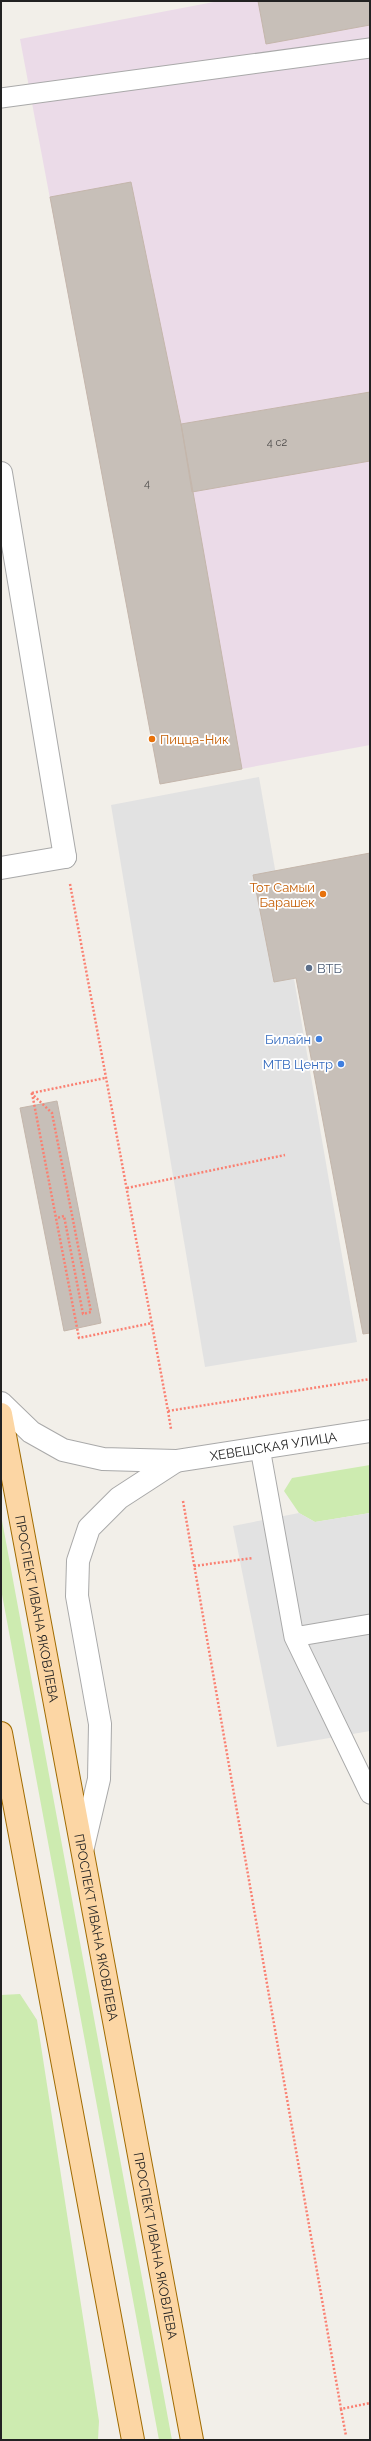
<svg xmlns="http://www.w3.org/2000/svg" width="371" height="2441" viewBox="0 0 371 2441" font-family="Raleway,sans-serif">
<style>
.industrial{fill:#ebdbe8}
.grass{fill:#cdebb0}
.parking{fill:#e2e2e2}
.building{fill:#c7bfb8;stroke:#c4b6ab}
.lines{fill:none;stroke-linecap:round;stroke-linejoin:round}
.service-casing{stroke:#a9a9a9;stroke-width:21}
.pedestrian-casing{stroke:#a9a9a9;stroke-width:24}
.minor-casing{stroke:#a9a9a9;stroke-width:24}
.primary-casing{stroke:#a06b00;stroke-width:24}
.path{stroke:#fa8072;stroke-width:2.5;stroke-dasharray:2 2;stroke-linecap:butt}
.service{stroke:#fff;stroke-width:19}
.pedestrian{stroke:#fff;stroke-width:22}
.minor{stroke:#fff;stroke-width:22}
.primary{stroke:#fcd6a4;stroke-width:22}
.food-dot{fill:#e8710a;stroke:#fff;stroke-width:1.5}
.service-dot{fill:#5c6f8a;stroke:#fff;stroke-width:1.5}
.shop-dot{fill:#3f7fe0;stroke:#fff;stroke-width:1.5}
.labels{text-anchor:middle;stroke-width:3.5;stroke-linejoin:round;paint-order:stroke}
.number-label{font-size:11px;fill:#4b4948}
.food-label{font-size:13px;fill:#c56008;stroke:#fff;text-anchor:start}
.service-label{font-size:13px;fill:#4e5e75;stroke:#fff;text-anchor:start}
.shop-label{font-size:13px;fill:#366cbe;stroke:#fff;text-anchor:end}
.street-label{font-size:13px;fill:#222;stroke:#fff}
</style>
<rect width="100%" height="100%" fill="#f2efe9"/>
<!-- industrial -->
<path class="industrial" d="M219,1H370V745L160,784L20,39Z"/>
<!-- grass -->
<path class="grass" d="M370,1465V1513L315,1522L299,1513L284,1491L292,1478Z
M1,1515L172,2440H159L1,1589Z
M20,1994L37,2020L99,2421L98,2440H1V1995Z"/>
<!-- parking -->
<path class="parking" d="M259,777L357,1342L205,1367L111,805Z
M299,1513L315,1522L370,1513V1731L277,1747L233,1526Z"/>
<!-- building -->
<path class="building" d="M258,1H370V25L266,44Z
M131,182L181,424L242,769L160,784L50,197Z
M370,392V461L192,492L181,424Z
M370,853V1333L363,1334L296,978L274,982L253,875Z
M57,1101L101,1323L64,1331L20,1108Z"/>
<g class="lines">
<!-- service casing -->
<g class="service-casing">
<path id="service" d="M1,98L370,48
M260,1448L294,1637L370,1794
M294,1637L370,1624"/>
</g>
<!-- pedestrian casing -->
<g class="pedestrian-casing">
<path id="pedestrian" d="M1,473L65,857"/>
</g>
<!-- minor casing -->
<g class="minor-casing">
<g id="minor">
<path d="M1,868L65,857"/>
<path id="s1" d="M1,1403L31,1432L63,1450L103,1459L176,1461L370,1431"/>
<path d="M83,1847L99,1779L100,1724L77,1596L78,1561L89,1528L119,1498L176,1461"/>
</g>
</g>
<!-- primary casing -->
<g class="primary-casing">
<g id="primary">
<path id="s2" d="M1,1414L192,2440"/>
<path d="M1,1733L133,2440"/>
</g>
</g>
<!-- path -->
<path class="path" d="M70,884L168,1411L370,1379
M31,1093L52,1113L91,1312L83,1314L64,1216L57,1218
M32,1093L79,1338L152,1323
M32,1093L105,1078
M127,1188L285,1155
M168,1411L171,1429
M183,1501L341,2409L370,2403
M194,1566L253,1558
M341,2409L346,2436"/>
<!-- service -->
<use href="#service" class="service"/>
<!-- pedestrian -->
<use href="#pedestrian" class="pedestrian"/>
<!-- minor -->
<use href="#minor" class="minor"/>
<!-- primary -->
<use href="#primary" class="primary"/>
</g>
<!-- markers -->
<g class="food-dot">
<circle cx="152" cy="739" r="4"/>
<circle cx="323" cy="894" r="4"/>
</g>
<circle class="service-dot" cx="309" cy="968" r="4"/>
<g class="shop-dot">
<circle cx="319" cy="1039" r="4"/>
<circle cx="341" cy="1064" r="4"/>
</g>
<g class="labels">
<!-- number labels -->
<g class="number-label">
<text x="277" y="446">4 с2</text>
<text x="147" y="487">4</text>
</g>
<!-- food labels -->
<g class="food-label">
<text x="160" y="744">Пицца-Ник</text>
<text x="315" y="892" text-anchor="end">Тот Самый<tspan x="315" dy="15">Барашек</tspan></text>
</g>
<!-- service labels -->
<g class="service-label">
<text x="317" y="973">ВТБ</text>
</g>
<!-- shop labels -->
<g class="shop-label">
<text x="311" y="1044">Билайн</text>
<text x="333" y="1069">МТВ Центр</text>
</g>
<!-- street labels -->
<g class="street-label">
<text dy="5" stroke="none"><textPath href="#s1" startOffset="291">ХЕВЕШСКАЯ УЛИЦА</textPath></text>
<text dy="5" stroke="none"><textPath href="#s2" startOffset="198">ПРОСПЕКТ ИВАНА ЯКОВЛЕВА</textPath></text>
<text dy="5" stroke="none"><textPath href="#s2" startOffset="522">ПРОСПЕКТ ИВАНА ЯКОВЛЕВА</textPath></text>
<text dy="5" stroke="none"><textPath href="#s2" startOffset="846">ПРОСПЕКТ ИВАНА ЯКОВЛЕВА</textPath></text>
</g>
</g>
<!-- border -->
<rect width="371" height="2441" fill="none" stroke="#222222" stroke-width="4"/>
</svg>
